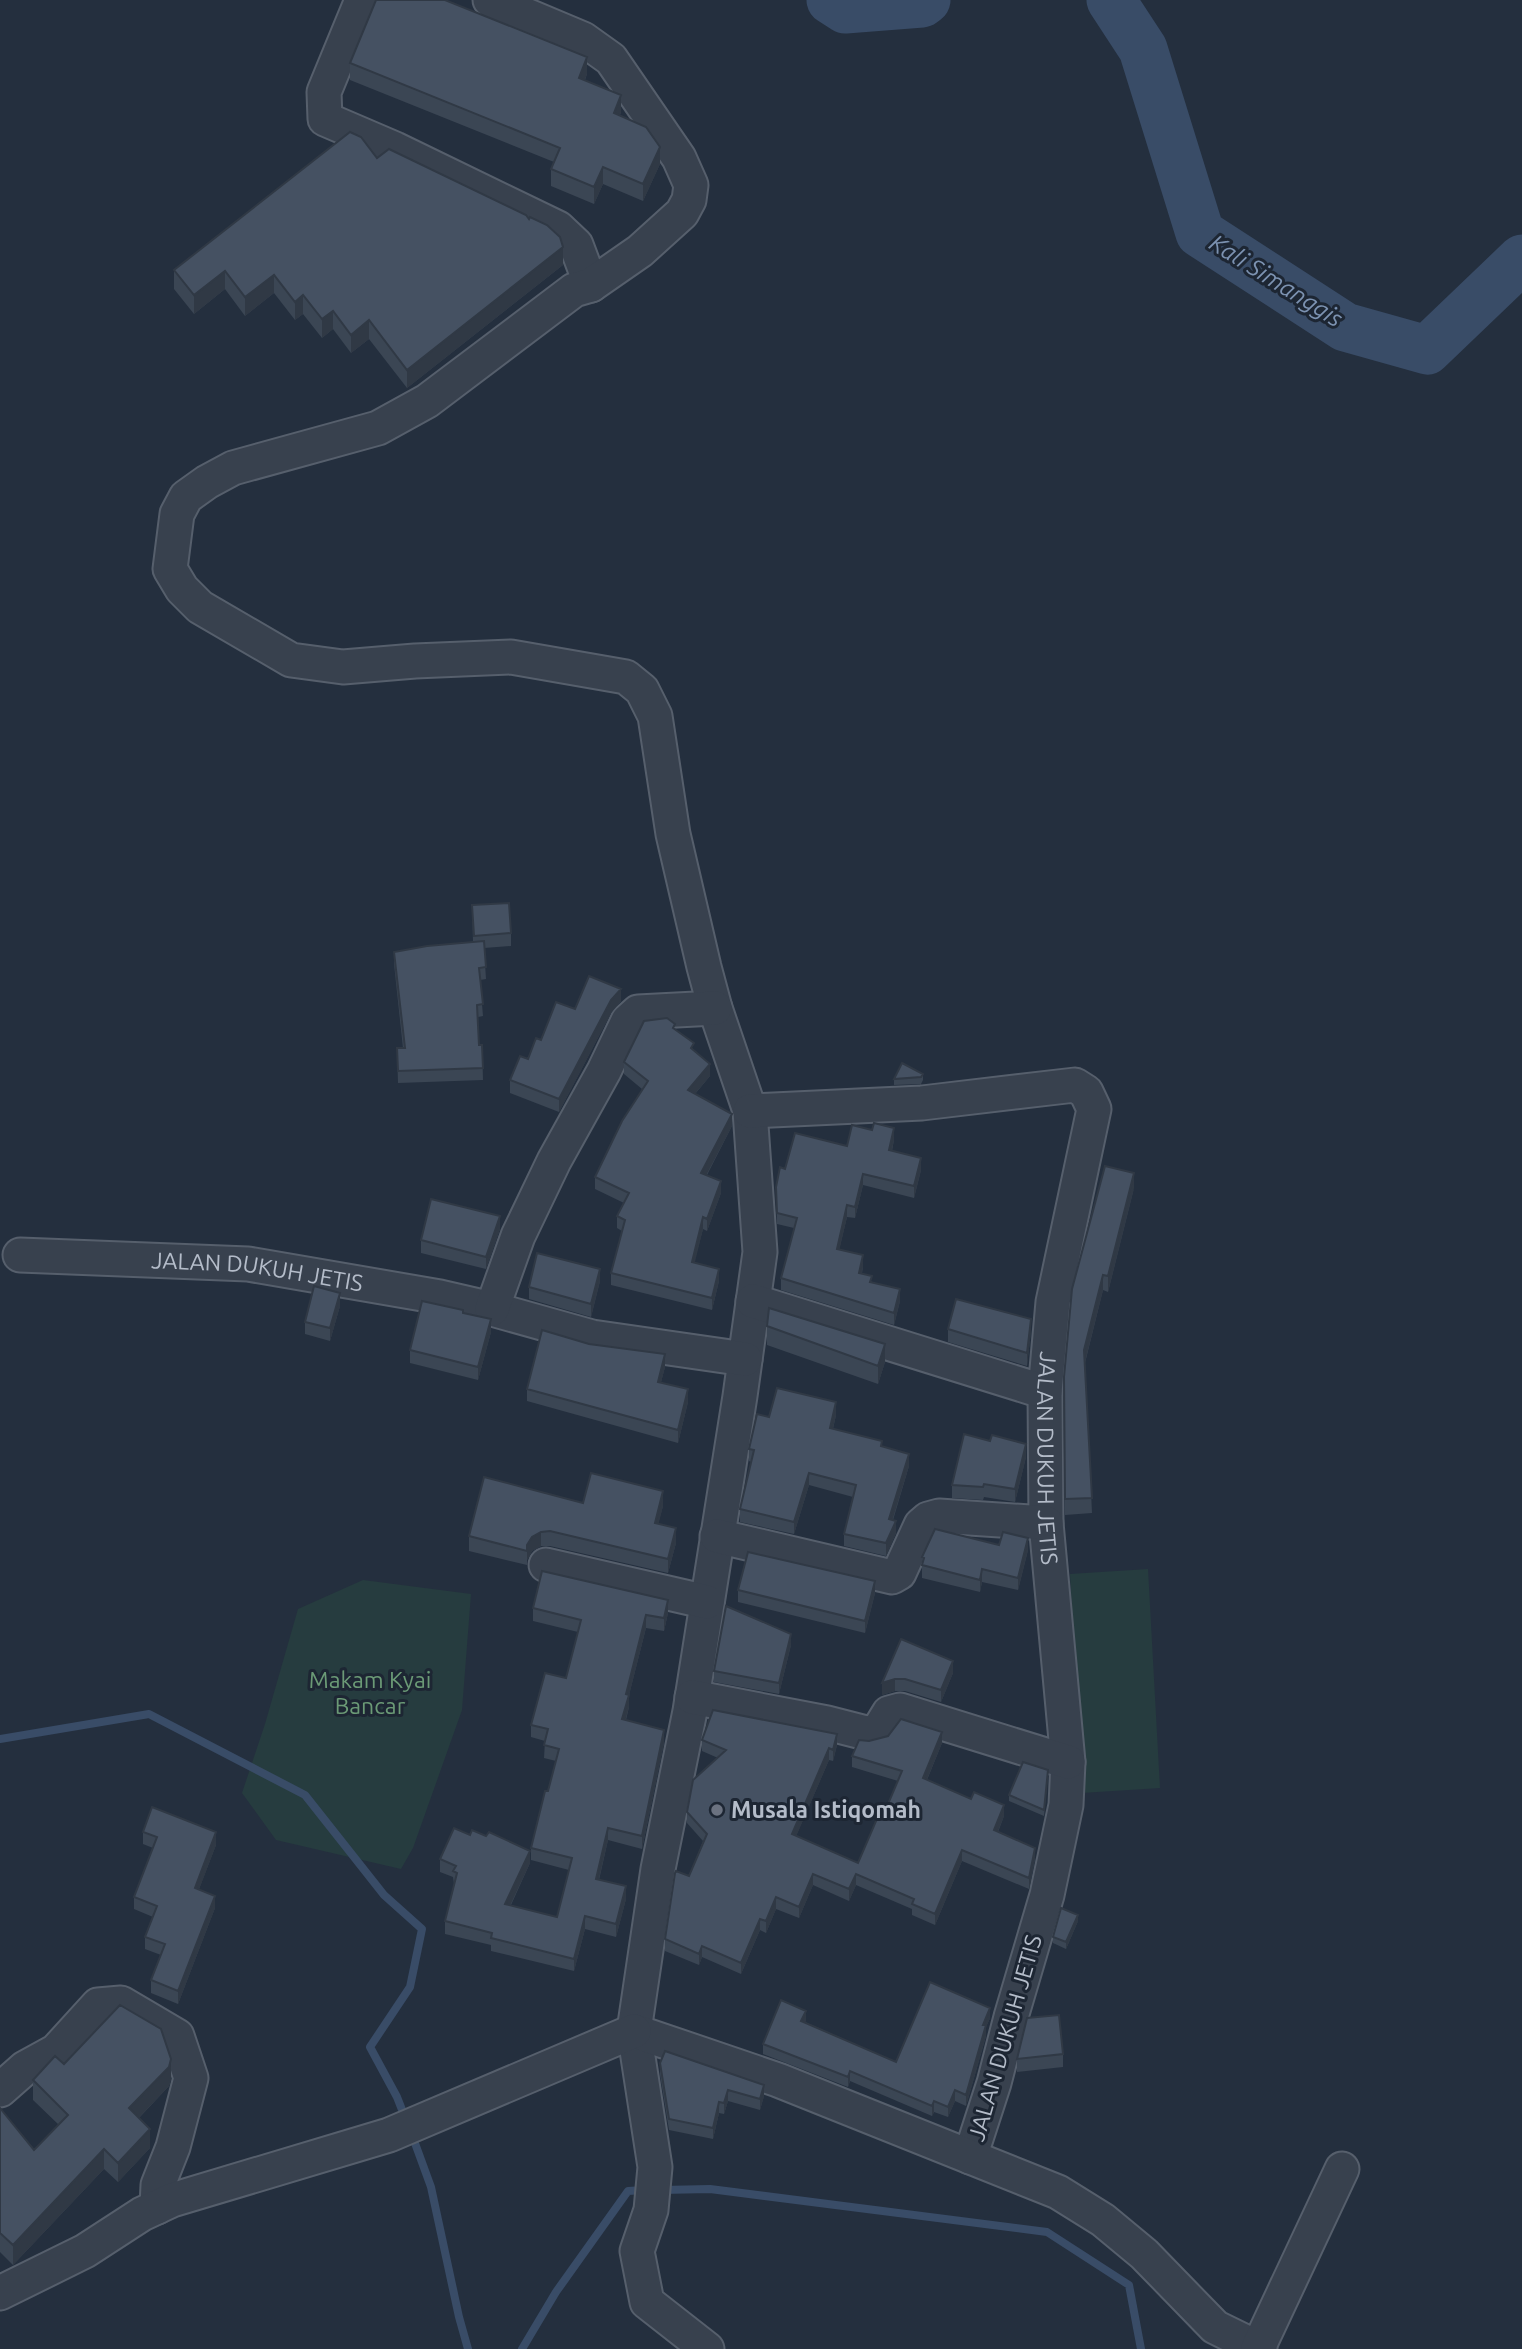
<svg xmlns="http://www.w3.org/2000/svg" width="1522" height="2349" viewBox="0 0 1522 2349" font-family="Ubuntu,sans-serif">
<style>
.green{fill:#263c3f}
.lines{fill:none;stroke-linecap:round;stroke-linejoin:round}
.stream{stroke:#394c67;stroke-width:8}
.river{stroke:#394c67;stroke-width:49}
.minor-casing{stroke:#565f6c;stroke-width:37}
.minor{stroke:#38414e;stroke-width:33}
.wall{fill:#3b4654}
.shaded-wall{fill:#303945}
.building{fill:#455162;stroke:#303945;stroke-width:2}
.worship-dot{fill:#6b7280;stroke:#1d2633;stroke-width:2.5}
.labels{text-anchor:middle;stroke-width:6;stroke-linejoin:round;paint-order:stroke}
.street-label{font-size:23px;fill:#b4bcc9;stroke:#1d2633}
.park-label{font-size:23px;fill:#6b9a76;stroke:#1d2633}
.poi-label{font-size:23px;font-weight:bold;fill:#b4bcc9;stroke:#1d2633;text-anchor:start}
.water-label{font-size:24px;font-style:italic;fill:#7c92b1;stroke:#1d2633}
</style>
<rect width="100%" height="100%" fill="#242f3e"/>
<!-- green -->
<path class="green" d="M1148,1569L1160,1788L1082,1793L1070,1574Z
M363,1580L471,1594L462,1710L413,1848L401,1869L276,1840L242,1793L265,1724L298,1609Z"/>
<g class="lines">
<!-- stream -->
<path class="stream" d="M0,1739L149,1714L305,1795L384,1895L422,1929L410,1987L370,2047L397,2097L406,2120
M412,2135L431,2187L459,2317L468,2349
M661,2190L710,2189L1047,2232L1129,2285L1141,2349
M522,2349L556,2292L628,2191L644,2190"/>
<!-- river -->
<path class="river" d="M831,0L845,9L922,3L926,0
M1111,0L1143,49L1200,233L1345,327L1427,350L1522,259"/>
<!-- minor casing -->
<g class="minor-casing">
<g id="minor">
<path d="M362,0L324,92L325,119L395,149L558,228L576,245L591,285"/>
<path d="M490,0L583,39L611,59L679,158L691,185L689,200L682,213L640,251L591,285L574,290L427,401L378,428L233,468L207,482L186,497L177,514L170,569L182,589L200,607L291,660L343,667L415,661L511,657L626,677L642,690L655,716L673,834L704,967L715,1008L750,1111L760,1252L740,1396L690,1711L658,1869L634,2031L655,2167L651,2210L637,2251L647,2302L707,2349"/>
<path id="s1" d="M750,1111L922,1103L1075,1085L1086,1092L1094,1109L1053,1302L1045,1392L1046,1523L1068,1762L1066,1805L1047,1895L1011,2017L994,2083L970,2157"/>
<path id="s2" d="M20,1255L248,1264L440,1297L492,1309L592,1337L745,1359"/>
<path d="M753,1301L1045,1392"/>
<path d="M492,1309L518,1236L554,1161L604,1071L628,1021L638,1012L715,1008"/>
<path d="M717,1536L892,1577L899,1573L921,1525L928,1519L939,1516L1046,1523"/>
<path d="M546,1565L707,1602"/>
<path d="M692,1697L827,1723L866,1733L878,1731L889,1713L900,1710L1068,1762"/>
<path d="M634,2031L778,2080L1058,2192L1103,2220L1144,2254L1215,2327L1260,2349"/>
<path d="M0,2090L25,2068L56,2051L98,2005L121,2003L177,2036L191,2078L173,2147L158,2185L157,2207"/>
<path d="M0,2293L85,2251L142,2214L172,2200L389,2135L634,2031"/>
<path d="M1258,2348L1342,2169"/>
</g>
</g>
<!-- minor -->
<use href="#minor" class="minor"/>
</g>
<!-- wall -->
<path class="wall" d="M350,63L587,74L585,80L621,112L620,115L660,164L643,201L603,184L594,204L551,186V169L554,162L350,80Z
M377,158L563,265L407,388L369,339L351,353L333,329L322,338L303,314L295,320L274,293L245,316L225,289L194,314L174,289V270Z
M472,905L511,933V946L484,948L486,979L480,980L483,1016L478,1017L479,1045H482L483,1080L398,1083L397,1048H403L394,964V952L473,942Z
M621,1001L611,1013L559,1112L510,1093V1080L541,1040L575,1009Z
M675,1029L694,1050L710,1076L695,1094L732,1126L707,1175L721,1193L707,1231L703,1229L694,1263L719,1281L712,1310L611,1285V1273L622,1231L617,1228V1216L624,1203L595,1189V1177L642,1089L624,1074V1062Z
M923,1074V1080L921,1084L894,1085V1079Z
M894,1140L892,1151L921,1170L914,1198L863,1185L855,1218L847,1217L839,1250L863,1267L862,1273L872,1282L900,1301L894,1325L781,1290V1278L794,1228L777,1224L776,1187L785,1169L847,1146Z
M1134,1188L1108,1292L1103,1290L1085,1363L1092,1513L1065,1515L1064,1377Z
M500,1229L486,1269L421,1253V1240Z
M600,1281L591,1317L529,1299V1287Z
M340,1306L330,1341L305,1334V1322Z
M463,1313L491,1332L478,1380L410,1363V1350Z
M767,1326L885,1362L878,1384L767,1345Z
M948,1329L1031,1331L1027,1366L948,1342Z
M665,1367L661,1382L688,1402L678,1443L527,1401V1389Z
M836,1415L833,1429L882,1447L909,1466L893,1520L896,1533L886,1556L844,1546V1534L853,1497L809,1485L794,1534L740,1522V1509L751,1462L749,1461V1449L769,1417Z
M1026,1457L1015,1502L984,1497L983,1500L952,1498V1485Z
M583,1503L663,1506L658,1524L676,1543L668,1573L550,1546H541L532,1551L527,1560V1565L469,1551V1536Z
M999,1545L1028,1550L1018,1590L982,1582L980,1592L922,1578V1557Z
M738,1590L875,1593L865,1633L738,1602Z
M533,1608L668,1613L664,1631L646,1628L629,1695V1707L626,1720L664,1743L642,1849L608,1840L599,1880L626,1899L616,1937L585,1929L574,1971L491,1951V1945L445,1934V1921L454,1884L453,1877L440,1872V1859L530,1863L511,1905L557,1917L569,1870L531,1860V1848L548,1791L556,1761L544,1758L545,1741L531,1737V1725L566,1678L578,1632L533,1621Z
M901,1639L953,1673L941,1702L905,1691H895L882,1695Z
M791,1645L779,1694L714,1682V1671Z
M702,1740L837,1745L833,1761L829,1760L796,1836L858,1863L883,1816L898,1781L852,1767V1756L869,1741L942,1743L927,1780L1004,1816L998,1832L1035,1859L1029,1889L962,1861L935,1925L912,1915V1909L856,1885L849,1901L813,1885L799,1918L776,1909L766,1933L760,1930L741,1974L702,1957L699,1965L665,1951V1939L689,1876L703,1841L687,1823V1812L718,1758L702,1751Z
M1048,1776L1044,1816L1009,1801V1795Z
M143,1832L216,1845L199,1889L215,1908L178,2004L151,1993V1980L161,1955L145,1949V1937L153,1917L134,1909V1897L153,1848L143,1844Z
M1078,1921L1066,1949L1053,1943V1937Z
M990,2018L986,2027V2036L966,2106L955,2101L948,2117L934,2112L932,2116L850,2081L848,2087L763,2054V2044L806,2021L805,2022L896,2062Z
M1063,2054V2067L1017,2072V2059Z
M660,2063L764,2096L760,2110L728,2101L724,2114L719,2113L713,2139L669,2130L660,2074Z
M64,2064L171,2079L169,2086L139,2118L150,2148L118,2182L104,2169L13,2265L0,2252V2108L34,2150L59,2125L33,2100V2080Z"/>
<!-- shaded-wall -->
<path class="shaded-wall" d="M587,57V74L579,94V78Z
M621,95V112L614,129V113Z
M660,147V164L643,201V184Z
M603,167V184L594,204V187Z
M563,247V265L407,388V370Z
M225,271V289L194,314V295Z
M274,275V293L245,316V297Z
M303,295V314L295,320V302Z
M333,311V329L322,338V319Z
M369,320V339L351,353V335Z
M621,989V1001L611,1013L559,1112V1099L611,1000Z
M710,1064V1076L688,1102V1090Z
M732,1114V1126L701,1185V1173Z
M894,1128V1140L889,1162V1150Z
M921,1158V1170L914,1198V1186Z
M1134,1173V1188L1108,1292V1276Z
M863,1174V1185L855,1218V1207Z
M721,1181V1193L707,1231V1219Z
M847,1205V1217L837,1260V1249Z
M500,1216V1229L486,1269V1257Z
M703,1217V1229L692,1274V1262Z
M863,1255V1267L859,1284V1273Z
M600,1269V1281L591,1317V1304Z
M719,1269V1281L712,1310V1298Z
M1103,1275V1290L1084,1366V1350Z
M900,1289V1301L894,1325V1313Z
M340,1293V1306L330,1341V1328Z
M491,1319V1332L478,1380V1367Z
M1031,1319V1331L1027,1366V1353Z
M885,1344V1362L878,1384V1366Z
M665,1354V1367L658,1394V1382Z
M688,1389V1402L678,1443V1430Z
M836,1402V1415L830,1441V1428Z
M1026,1444V1457L1015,1502V1489Z
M909,1454V1466L889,1531V1519Z
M809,1473V1485L794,1534V1522Z
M663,1491V1506L655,1538V1523Z
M896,1521V1533L886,1556V1543Z
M676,1528V1543L668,1573V1559Z
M541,1532V1546L532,1551L527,1560V1545L532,1537Z
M1028,1538V1550L1018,1590V1578Z
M982,1569V1582L980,1592V1580Z
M875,1581V1593L865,1633V1621Z
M668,1600V1613L664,1631V1618Z
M646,1615V1628L626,1707V1694Z
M791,1634V1645L779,1694V1683Z
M953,1661V1673L941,1702V1690Z
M895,1679V1691L882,1695V1683Z
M629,1695V1707L622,1732V1719Z
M664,1730V1743L642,1849V1836Z
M942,1732V1743L923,1789V1778Z
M837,1734V1745L833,1761V1750Z
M829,1748V1760L792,1846V1834Z
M1004,1805V1816L994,1841V1830Z
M608,1828V1840L596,1891V1879Z
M216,1832V1845L195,1900V1888Z
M1035,1848V1859L1029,1889V1878Z
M962,1850V1861L935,1925V1914Z
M530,1851V1863L505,1916V1904Z
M813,1874V1885L799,1918V1907Z
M856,1874V1885L849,1901V1889Z
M626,1886V1899L616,1937V1924Z
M215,1896V1908L178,2004V1991Z
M776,1897V1909L766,1933V1921Z
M1078,1915V1921L1066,1949V1942Z
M585,1916V1929L574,1971V1959Z
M760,1919V1930L741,1974V1963Z
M702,1946V1957L699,1965V1954Z
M990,2008V2018L986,2027V2036L966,2106V2095L983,2025Z
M806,2011V2021L801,2031V2021Z
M171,2059V2079L169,2086L129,2128V2108Z
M850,2071V2081L848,2087V2077Z
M764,2085V2096L760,2110V2099Z
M728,2090V2101L724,2114V2103Z
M955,2090V2101L948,2117V2107Z
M934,2101V2112L932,2116V2106Z
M719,2102V2113L713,2139V2128Z
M150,2129V2148L118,2182V2163Z
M104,2149V2169L13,2265V2245Z"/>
<!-- building -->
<path class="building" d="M376,0H445L587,57L579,78L621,95L614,113L646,127L660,147L643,184L603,167L594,187L551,169L560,148L350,63Z
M350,132L361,137L377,158L389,149L526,215L529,219L530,217L547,225L560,237L563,247L407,370L369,320L351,335L333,311L322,319L303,295L295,302L274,275L245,297L225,271L194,295L174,270Z
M509,903L511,933L474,936L472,905Z
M484,941L486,967L479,968L483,1004L477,1005L479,1045H482L483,1068L398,1071L397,1048H405L394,952L427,946Z
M589,976L621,989L611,1000L559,1099L510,1080L520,1056L528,1059L536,1038L541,1040L556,1002L575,1009Z
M667,1018L675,1024L673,1028L694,1043L691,1048L710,1064L688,1090L732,1114L701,1173L721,1181L707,1219L703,1217L692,1262L719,1269L712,1298L611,1273L625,1220L617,1216L629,1193L595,1177L622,1121L648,1081L624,1062L644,1021Z
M902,1063L923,1074L921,1077L894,1079Z
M874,1123L894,1128L889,1150L921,1158L914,1186L863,1174L855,1207L847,1205L837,1249L863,1255L859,1273L872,1276L870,1282L900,1289L894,1313L781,1278L797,1218L777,1213L776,1187L780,1167L785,1169L795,1133L847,1146L852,1125L872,1130Z
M1105,1166L1134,1173L1108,1276L1103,1275L1084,1350L1092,1498L1065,1499L1064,1377L1072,1289Z
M431,1199L500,1216L486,1257L421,1240Z
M537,1253L600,1269L591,1304L529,1287Z
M314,1286L340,1293L330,1328L305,1322Z
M956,1299L1031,1319L1027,1353L948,1329Z
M422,1301L463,1310V1313L491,1319L478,1367L410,1350Z
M769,1308L885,1344L878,1366L767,1326Z
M542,1330L589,1344L665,1354L658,1382L688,1389L678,1430L527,1389Z
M777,1388L836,1402L830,1428L882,1441L881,1446L909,1454L889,1519L896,1521L886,1543L844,1534L856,1485L809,1473L794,1522L740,1509L754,1450L749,1449L757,1414L769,1417Z
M964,1434L990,1441L992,1435L1026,1444L1015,1489L984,1484L983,1487L952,1485Z
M591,1473L663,1491L655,1523L676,1528L668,1559L550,1531L541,1532L532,1537L527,1545V1551L469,1536L484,1477L583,1503Z
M935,1529L999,1545L1003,1532L1028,1538L1018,1578L982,1569L980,1580L922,1565L924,1558L922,1557Z
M748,1552L875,1581L865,1621L738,1590Z
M542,1571L668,1600L664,1618L646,1615L626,1694L629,1695L622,1719L664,1730L642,1836L608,1828L596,1879L626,1886L616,1924L585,1916L574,1959L491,1938L492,1933L445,1921L457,1873L453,1871L456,1866L440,1859L454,1828L470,1835L472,1830L486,1836L489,1832L530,1851L505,1904L557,1917L572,1858L531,1848L545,1791H548L559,1749L544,1745L548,1729L531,1725L545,1673L566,1678L581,1620L533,1608Z
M726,1606L791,1634L779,1683L714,1671Z
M901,1639L953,1661L941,1690L905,1679H895L882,1683Z
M713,1710L837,1734L833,1750L829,1748L792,1834L858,1863L879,1814L883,1816L902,1771L852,1756L859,1740L869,1741L888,1736L901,1719L942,1732L923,1778L971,1799L974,1792L1004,1805L994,1830L1035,1848L1029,1878L962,1850L935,1914L912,1904L914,1899L856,1874L849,1889L813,1874L799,1907L776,1897L766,1921L760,1919L741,1963L702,1946L699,1954L665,1939L675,1873L676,1871L689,1876L707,1834L687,1812L693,1780L726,1750L702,1740Z
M1023,1762L1048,1770L1044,1810L1009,1795Z
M152,1807L216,1832L195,1888L215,1896L178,1991L151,1980L165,1944L145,1937L157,1906L134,1897L157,1837L143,1832Z
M1061,1908L1078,1915L1066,1942L1053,1937Z
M930,1982L990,2008L983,2025H986L966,2095L955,2090L948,2107L934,2101L932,2106L850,2071L848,2077L763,2044L781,2000L806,2011L801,2021L896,2062Z
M120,2005L161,2029L171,2059L169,2067L129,2108L150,2129L118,2163L104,2149L13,2245L0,2233V2108L34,2150L68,2115L33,2080L55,2056L64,2064Z
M1059,2015L1063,2054L1017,2059L1027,2018Z
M665,2051L764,2085L760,2099L728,2090L724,2103L719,2102L713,2128L669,2119L660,2063Z"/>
<!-- markers -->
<circle class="worship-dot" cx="717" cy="1810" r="7"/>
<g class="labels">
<!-- street labels -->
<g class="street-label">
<text dy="8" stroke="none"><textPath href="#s2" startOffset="238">JALAN DUKUH JETIS</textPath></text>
<text dy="8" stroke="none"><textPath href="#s1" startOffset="712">JALAN DUKUH JETIS</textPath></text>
<text transform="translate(1005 2038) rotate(-74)" y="8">JALAN DUKUH JETIS</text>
</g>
<!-- park labels -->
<g class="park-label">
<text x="370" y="1688">Makam Kyai<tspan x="370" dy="26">Bancar</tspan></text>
</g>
<!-- poi labels -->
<g class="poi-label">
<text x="731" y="1818">Musala Istiqomah</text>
</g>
<!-- water labels -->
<g class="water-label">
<text transform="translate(1276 281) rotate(32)" y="8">Kali Simanggis</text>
</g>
</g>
</svg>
